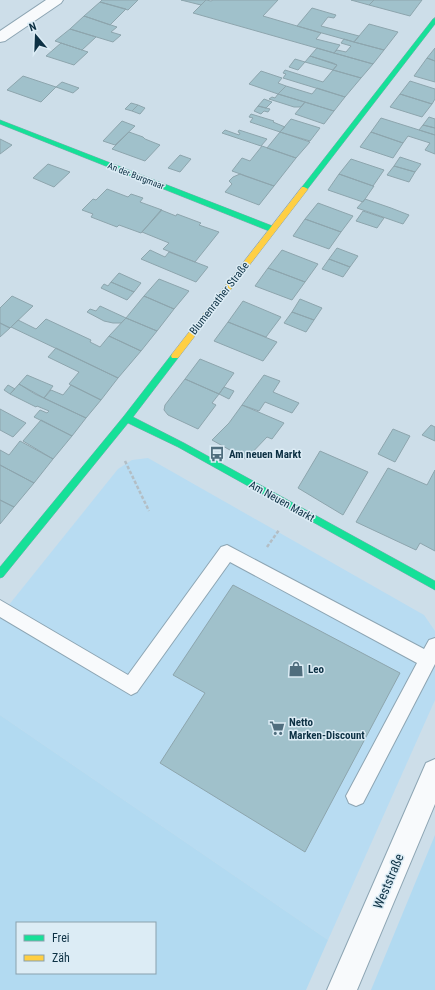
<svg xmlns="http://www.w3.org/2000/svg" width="435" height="990" viewBox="0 0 435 990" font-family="'Roboto Condensed',sans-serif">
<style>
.built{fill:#b8dcf2}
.green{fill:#b2daf1;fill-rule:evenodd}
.building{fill:#a0c1cb;stroke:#8da5ad}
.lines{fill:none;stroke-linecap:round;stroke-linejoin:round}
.lane-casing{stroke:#8da5b3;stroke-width:2}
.street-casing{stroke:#8da5b3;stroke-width:2}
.fast-casing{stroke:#8da5b3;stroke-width:1}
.slow-casing{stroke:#8da5b3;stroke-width:1}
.path{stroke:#b3bec5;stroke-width:2.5;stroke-dasharray:3.5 2;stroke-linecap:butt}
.lane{fill:#f8fafc;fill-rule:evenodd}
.street{fill:#f8fafc;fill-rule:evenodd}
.fast{fill:#16e098;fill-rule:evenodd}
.slow{fill:#ffcf43;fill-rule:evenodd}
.labels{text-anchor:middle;stroke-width:3;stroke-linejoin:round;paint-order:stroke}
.far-street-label{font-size:9px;fill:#0d3144;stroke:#dcecf5}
.street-label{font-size:11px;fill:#0d3144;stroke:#dcecf5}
.poi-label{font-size:11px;font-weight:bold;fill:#0d3144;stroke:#dcecf5;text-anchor:start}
.near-street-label{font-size:13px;fill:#0d3144;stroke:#dcecf5}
</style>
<rect width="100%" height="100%" fill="#cddee9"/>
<!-- built -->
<path class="built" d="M148,458L424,615L435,631V700L328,940L0,715V616L118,469L132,460Z"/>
<!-- green -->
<path class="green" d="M0,715L328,940L306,990H0ZM17,923H155V973H17Z
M435,835V990H371Z"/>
<!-- building -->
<path class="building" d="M102,0H138L128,10L100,2Z
M181,0H206L201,5Z
M206,0L211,1L213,0H278L263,16L321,33L316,39L340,45L334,53L193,13Z
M351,0H374L369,5Z
M374,0H422L410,16L369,5Z
M100,2L126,9L110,25L84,16Z
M312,8L336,15L334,18L328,17L321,26L359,36L354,42L297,26Z
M84,16L117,27L111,32L121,35L113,42L70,29Z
M369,24L398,32L384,50L354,42Z
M70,29L96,37L82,50L55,41Z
M344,39L354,42L384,50L373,64L334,53L337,50L346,52L351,46L341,43Z
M61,43L88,52L74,65L46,56Z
M317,48L334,53L373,64L361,78L333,70L337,65L310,56Z
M435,48V61L427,58Z
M310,56L333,63L337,65L333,70L305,62Z
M427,58L435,61V82L414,76Z
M295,59L305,62L298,70L289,67Z
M285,70L323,82L333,70L361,78L345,97L283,78L286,74L283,73Z
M261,71L282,78L278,83L286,86L278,94L249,84Z
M23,76L56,87L41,102L7,90Z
M410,81L435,89V99L432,104L400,94Z
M62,82L79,88L73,93L56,87Z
M286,86L312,94L317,88L345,97L334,111L278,94Z
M278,94L305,102L301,107H294L269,99L272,97L275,98Z
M400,94L432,104L422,117L390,107Z
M264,99L272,102L266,108L258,106Z
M305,102L334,111L324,124L295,114Z
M131,103L138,105L132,111L125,109Z
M138,105L145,108L140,114L132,111Z
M258,106L270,109L268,112L264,111L261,114L254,111Z
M251,114L274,121L273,122L285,127L280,132L250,122L253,118L249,117Z
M429,117L435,119V128L423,125Z
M381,118L435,135V154L425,150L430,143L408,136L403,143L371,132Z
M291,119L320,128L310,141L280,132Z
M122,121L135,126L115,145L103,141Z
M423,125L435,128V135L419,130Z
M225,130L239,135L240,133L238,132L239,130L267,139L261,146L222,133Z
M129,132L143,137L145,139L160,145L145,161L112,149Z
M280,132L310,142L296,158L267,148Z
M371,132L403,143L393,158L360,147Z
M0,139L12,145L0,154Z
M262,146L296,158L274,186L232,171L242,158L250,161Z
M180,155L191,159L180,172L168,168Z
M400,157L421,164L415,172L394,166Z
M351,159L384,170L373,186L339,174Z
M48,164L70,172L54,187L33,178Z
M394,166L415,172L409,182L387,175Z
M240,174L245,176L274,186L259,205L225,192L232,184L229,181L233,177Z
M339,174L373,186H374L363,202L328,190Z
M107,189L128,197L131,194L143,198L140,202L162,210L141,233L119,225L117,227L91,217L93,214L82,210L93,199L96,200Z
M365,199L391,208L409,215L403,224L357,208Z
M318,203L353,216L341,232L305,219Z
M161,210L176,216L177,214L201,223L199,225L219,232L195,262L163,249L169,243L142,232Z
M363,211L384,218L377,228L356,221Z
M305,219L341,232L329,249L293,236Z
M337,248L358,256L350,267L329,259Z
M150,250L165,257L169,252L208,267L196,282L141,259Z
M282,250L318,264L305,282L268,268Z
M329,259L350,267L343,277L322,269Z
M268,268L305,282L292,300L255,286Z
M119,273L141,283L134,292L111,282Z
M159,279L189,291L174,309L144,296Z
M111,282L134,292L127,300L101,288L104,284L108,286Z
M12,296L33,306L10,328L0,323V308Z
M144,296L174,309L157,331L126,318Z
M300,299L322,308L314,320L292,312Z
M243,301L281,317L266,337L228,322Z
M100,306L126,318L121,323H113L104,321L87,312L90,309L96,311Z
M292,312L314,320L306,332L284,323Z
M126,318L157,331L141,351L109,336Z
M46,319L91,340L90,342L100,347L109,336L141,351L118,378L11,327L18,320L36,329Z
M228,322L277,342L263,361L214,341Z
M0,323L10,328L0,337Z
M56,348L118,378L101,400L69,384L79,372L48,357Z
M200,359L234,373L219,394L185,379Z
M27,375L53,386L44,398L19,384Z
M264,375L280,381L273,392L299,403L292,413L265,402L259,411L242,405Z
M185,379L219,394L212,403L216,405L198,429L168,415L164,410L165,405Z
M19,384L35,394L86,418L72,436L34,417L40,410L47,413L49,411L37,406L36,407L10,394Z
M8,385L15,389L10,394L4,390Z
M71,385L101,400L86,418L44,398L51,390L63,395Z
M224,387L234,391L229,399L219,394Z
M242,405L284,423L272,439L267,437L246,459L212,440L229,423Z
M0,409L26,423L13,437L0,430Z
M41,420L72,436L53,459L23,441Z
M431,425L435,427V441L422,435Z
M393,429L410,436L395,462L378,454Z
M20,441L53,459L34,483L0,465V450L9,455Z
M320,451L368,472L343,515L298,488Z
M0,465L34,483L14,507L0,500Z
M388,468L427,485L435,470V551L420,543L416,550L356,522Z
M0,500L14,507L0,524Z
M233,585L400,673L305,852L160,763L205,693L173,675Z"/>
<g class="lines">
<!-- lane casing -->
<g class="lane-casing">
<path id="lane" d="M227,545L424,649L429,640L435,638V664L363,803L356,806L349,803L346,796L417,663L230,562L137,692L131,695L0,617V600L128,675L221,547Z"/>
</g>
<!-- street casing -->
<g class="street-casing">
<path id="street" d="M46,0H63L61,3L5,41L0,42V31Z
M435,759V804L357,990H327L426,763Z"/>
</g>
<!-- fast casing -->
<g class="fast-casing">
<path id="fast" d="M435,18V24L306,191H302V187L433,19Z
M0,120L275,227L276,229L272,231H269L0,124Z
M175,353L179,356L178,358L133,417L184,443L435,581V590L178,447L128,423L3,577L0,578V567L124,416L172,354Z"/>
</g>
<!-- slow casing -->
<g class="slow-casing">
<path id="slow" d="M302,187H304L308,189L178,358H172L171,356L172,354Z"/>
</g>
<!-- path -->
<path class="path" d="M125,461L149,511
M267,547L279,530"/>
<!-- lane -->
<use href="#lane" class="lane"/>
<!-- street -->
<use href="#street" class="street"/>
<!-- fast -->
<use href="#fast" class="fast"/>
<!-- slow -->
<use href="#slow" class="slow"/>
</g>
<!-- icons -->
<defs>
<g id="bus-bare" transform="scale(1.2)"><path d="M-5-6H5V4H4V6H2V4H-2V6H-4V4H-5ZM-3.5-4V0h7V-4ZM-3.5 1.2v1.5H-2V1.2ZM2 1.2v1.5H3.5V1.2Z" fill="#506e7e" stroke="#dcecf5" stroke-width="2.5" paint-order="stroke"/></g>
<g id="shop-bare" transform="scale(1.2)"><path d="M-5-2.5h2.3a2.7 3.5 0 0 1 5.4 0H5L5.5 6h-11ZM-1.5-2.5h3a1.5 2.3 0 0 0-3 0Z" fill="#506e7e" stroke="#dcecf5" stroke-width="2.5" paint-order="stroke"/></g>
<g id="supermarket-bare" transform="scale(1.2)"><path d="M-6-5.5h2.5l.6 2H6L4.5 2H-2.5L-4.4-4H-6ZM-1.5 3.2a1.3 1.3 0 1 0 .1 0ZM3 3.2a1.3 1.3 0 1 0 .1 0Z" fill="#506e7e" stroke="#dcecf5" stroke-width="2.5" paint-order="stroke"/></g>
</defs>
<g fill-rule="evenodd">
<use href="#bus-bare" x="217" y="454"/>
<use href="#shop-bare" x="296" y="669"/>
<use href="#supermarket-bare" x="277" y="728"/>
</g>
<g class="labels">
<!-- far-street labels -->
<g class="far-street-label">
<text transform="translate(136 176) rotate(21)" y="3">An der Burgmaar</text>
</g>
<!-- street labels -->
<g class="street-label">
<text transform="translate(219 298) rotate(-52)" y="4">Blumenrather Straße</text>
<text transform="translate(282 501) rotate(29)" y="4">Am Neuen Markt</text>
</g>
<!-- poi labels -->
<g class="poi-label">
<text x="229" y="458">Am neuen Markt</text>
<text x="308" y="673">Leo</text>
<text x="289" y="726">Netto<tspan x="289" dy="13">Marken-Discount</tspan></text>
</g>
<!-- near-street labels -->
<g class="near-street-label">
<text transform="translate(388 881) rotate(-67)" y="5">Weststraße</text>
</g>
</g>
<!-- legend -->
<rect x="16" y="922" width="140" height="52" fill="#dcecf5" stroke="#89a1ae"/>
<rect x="24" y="935" width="20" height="6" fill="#16e098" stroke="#89a1ae"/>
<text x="52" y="942" font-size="12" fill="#0d3144">Frei</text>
<rect x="24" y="955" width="20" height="6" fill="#ffcf43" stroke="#89a1ae"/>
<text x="52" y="962" font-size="12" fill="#0d3144">Zäh</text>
<!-- north arrow -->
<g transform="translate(36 36) rotate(341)" stroke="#dcecf5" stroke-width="3" paint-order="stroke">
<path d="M0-3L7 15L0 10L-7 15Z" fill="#0d3144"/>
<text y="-6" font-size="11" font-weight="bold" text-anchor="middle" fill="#0d3144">N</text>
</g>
</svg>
